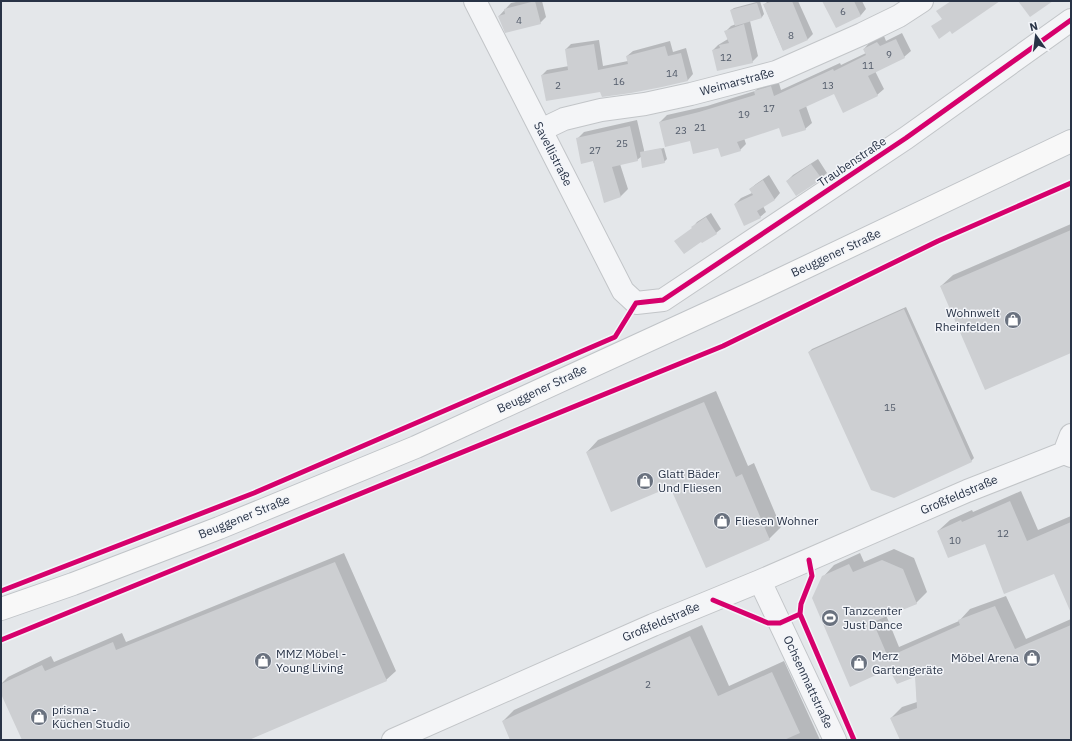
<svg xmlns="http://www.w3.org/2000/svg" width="1072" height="741" viewBox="0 0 1072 741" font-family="'IBM Plex Sans',sans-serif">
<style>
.shadow{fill:#0003}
.building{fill:#cdcfd2}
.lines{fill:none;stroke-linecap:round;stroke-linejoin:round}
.minor-casing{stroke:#c2c5c8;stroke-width:24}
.major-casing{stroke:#c0c4c8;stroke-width:24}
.minor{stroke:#f4f5f7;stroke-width:22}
.major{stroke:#f8f8f8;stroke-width:22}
.cycleway-casing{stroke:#f3f5f9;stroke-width:8}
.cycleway{stroke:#d6006c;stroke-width:5}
.labels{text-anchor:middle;stroke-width:3;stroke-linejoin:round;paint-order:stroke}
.number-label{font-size:10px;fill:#525b6a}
.street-label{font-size:12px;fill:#283346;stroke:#f3f5f9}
.poi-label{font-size:12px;fill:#283346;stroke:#f3f5f9;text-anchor:start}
</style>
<rect width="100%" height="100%" fill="#e4e7ea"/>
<!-- shadow -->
<path class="shadow" d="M521,1H542L546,17L540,23L499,16L511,3Z
M760,1L764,14L762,17L750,21L758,56L752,62L713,50L718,45L728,39L726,31L731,26L736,24L731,10L734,8Z
M768,1H798L813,34L808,39L783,50L764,5Z
M833,1H862L866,9L861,15L836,27Z
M902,33L911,51L904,57L875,71L884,89L877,95L834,93L806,106L812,123L805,129L780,127L744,138L746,144L740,150L691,140L660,122L667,115L707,106L755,91L761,85L778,80L781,90L840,63L841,65L866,53L864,49L870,42L884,36L886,41Z
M599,40L603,66L628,61L627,56L633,51L670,41L673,52L686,48L693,74L688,80L601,90L542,75L547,70L569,66L566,49L571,44Z
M637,120L644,150L664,146L644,150V152L664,148L667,159L664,162L642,156L637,160L620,164L628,189L621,196L605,201L593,160L577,139L584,132Z
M818,159L827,173L821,178L787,181L793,175Z
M769,175L780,193L775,199L763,206L766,212L760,217L735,204L741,198L752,193L750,189L756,184Z
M711,213L721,229L716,233L693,227L697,222Z
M1071,224V352L941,286L953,275Z
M906,307L974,458L971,461L809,352L812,349Z
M716,391L748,466L754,463L781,527L769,539L671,486L587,452L598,440Z
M1021,491L1038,530L1071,516V611L1055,573L985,543L938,531L950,520L972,510L973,512Z
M894,549L914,558L927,592L916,603L886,615L899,647L959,621L970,609L1006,596L1026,639L1071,619V740H901L891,718L902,707L917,702L916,675L889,668L823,577L834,565L860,553L864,562Z
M344,553L396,671L386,680L247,740H23L1,691V684L8,677L51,656L54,662L122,633L126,642Z
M702,625L729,686L784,661L820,740H512L503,721L514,710Z"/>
<!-- building -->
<path class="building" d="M535,1L541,24L505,33L498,16L505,14L504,9Z
M774,1H792L808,40L783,51L763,4Z
M822,1H854L861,16L836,28Z
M951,1H1000L952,34L950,31L939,39L931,26L942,19L936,11Z
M1018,1H1053L1030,17Z
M757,3L762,18L735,26L730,10Z
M744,24L753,63L717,71L712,50L720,48L719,45L729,43L724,31Z
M896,39L905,58L868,76L878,96L843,113L834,94L799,110L806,130L782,137L779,128L737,142L741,151L721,157L718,148L693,154L690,141L665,147L659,122L699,112L755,95L754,91L771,86L774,96L833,69L834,71L866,55L863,49L877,42L880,46Z
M594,44L598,70L628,64L626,56L665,46L668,56L681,53L688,81L662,87L631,93L602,97L600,92L546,101L541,75L568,70L565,49Z
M630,126L638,161L612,167L621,197L604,203L593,161L581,164L576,138Z
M661,148L665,163L642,168L640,152Z
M811,164L822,179L796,196L786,181Z
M763,180L775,200L757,211L761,218L744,226L734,204L753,195L749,189Z
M706,217L717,234L702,243L701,242L684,254L674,241L692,228L691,227Z
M1071,230V353L985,390L940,286Z
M904,309L972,462L894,498L871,490L808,352Z
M704,402L736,477L742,474L770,540L706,568L670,487L611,512L586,452Z
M1010,501L1027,541L1071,522V613L1054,574L1004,594L985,544L948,558L937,531L961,520L962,522Z
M882,560L903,569L917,604L873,622L888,657L960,625L958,620L995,606L1015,649L1071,625V740H900L890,718L917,708L915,677L897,684L889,669L850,687L812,598L822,576L849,564L853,572Z
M335,562L387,681L249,740H22L1,694V684L42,665L45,671L113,642L116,650Z
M690,636L718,696L772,672L800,733L784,740H510L502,721Z"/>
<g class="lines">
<!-- minor casing -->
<g class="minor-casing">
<path id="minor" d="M475,1L623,291L636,303L663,300L906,138L1071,20
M541,130L564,119L601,110L645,104L691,94L776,72L862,34L899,16L922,1
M1064,453L1071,435
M760,581L835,740
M393,740L653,625L760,581L967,491L1064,453L1071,456"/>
</g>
<!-- major casing -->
<g class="major-casing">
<path id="major" d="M1,609L73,584L219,528L416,447L756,291L1071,141"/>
</g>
<!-- minor -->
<use href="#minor" class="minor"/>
<!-- major -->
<use href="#major" class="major"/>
<!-- cycleway casing -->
<g class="cycleway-casing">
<path id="cycleway" d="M809,560L812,576L801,604L800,614L854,740
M1,591L254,493L615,337L636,303L663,300L906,138L1071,20
M713,600L768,623H780L800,614
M1,640L723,346L938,241L1071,183"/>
</g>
<!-- cycleway -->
<use href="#cycleway" class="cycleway"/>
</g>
<!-- icons -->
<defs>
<g id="shop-disc" transform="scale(0.9)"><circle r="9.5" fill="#6a727f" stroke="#f3f5f9"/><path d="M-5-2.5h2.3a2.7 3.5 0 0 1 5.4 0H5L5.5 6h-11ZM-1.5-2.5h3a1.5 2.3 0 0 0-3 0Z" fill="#fff"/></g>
<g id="stadium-disc" transform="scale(0.9)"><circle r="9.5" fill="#6a727f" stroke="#f3f5f9"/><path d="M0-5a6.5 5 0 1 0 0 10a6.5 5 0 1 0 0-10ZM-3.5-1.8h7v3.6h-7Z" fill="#fff"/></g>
</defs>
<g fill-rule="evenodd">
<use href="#shop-disc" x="1013" y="320"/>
<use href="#shop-disc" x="645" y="481"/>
<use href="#shop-disc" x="722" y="521"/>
<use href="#stadium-disc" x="830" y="618"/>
<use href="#shop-disc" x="1032" y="658"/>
<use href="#shop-disc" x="263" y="661"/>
<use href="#shop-disc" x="859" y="663"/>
<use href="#shop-disc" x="39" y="717"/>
</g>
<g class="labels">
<!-- number labels -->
<g class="number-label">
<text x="843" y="15">6</text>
<text x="519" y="24">4</text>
<text x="791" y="39">8</text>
<text x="889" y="58">9</text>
<text x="726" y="61">12</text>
<text x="868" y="69">11</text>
<text x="672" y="77">14</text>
<text x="619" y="85">16</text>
<text x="558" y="89">2</text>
<text x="828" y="89">13</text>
<text x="769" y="112">17</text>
<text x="744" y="118">19</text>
<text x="700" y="131">21</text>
<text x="681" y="134">23</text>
<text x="622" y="147">25</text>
<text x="595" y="154">27</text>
<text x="890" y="411">15</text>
<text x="1003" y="537">12</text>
<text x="955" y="544">10</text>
<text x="648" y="688">2</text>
</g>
<!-- street labels -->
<g class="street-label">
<text transform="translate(737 82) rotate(-15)" y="4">Weimarstraße</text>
<text transform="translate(553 154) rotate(63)" y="4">Savellistraße</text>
<text transform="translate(852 162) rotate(-34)" y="4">Traubenstraße</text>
<text transform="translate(836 253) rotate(-25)" y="4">Beuggener Straße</text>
<text transform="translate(542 389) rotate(-25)" y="4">Beuggener Straße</text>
<text transform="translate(959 495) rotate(-23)" y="4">Großfeldstraße</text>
<text transform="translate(244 517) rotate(-22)" y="4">Beuggener Straße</text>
<text transform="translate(661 622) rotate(-23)" y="4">Großfeldstraße</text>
<text transform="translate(808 682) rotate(65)" y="4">Ochsenmattstraße</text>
</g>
<!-- poi labels -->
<g class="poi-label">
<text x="1000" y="317" text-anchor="end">Wohnwelt<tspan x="1000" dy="14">Rheinfelden</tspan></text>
<text x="658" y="478">Glatt Bäder<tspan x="658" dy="14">Und Fliesen</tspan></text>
<text x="735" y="525">Fliesen Wohner</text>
<text x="843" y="615">Tanzcenter<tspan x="843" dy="14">Just Dance</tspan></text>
<text x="276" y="658">MMZ Möbel -<tspan x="276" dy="14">Young Living</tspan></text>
<text x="872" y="660">Merz<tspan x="872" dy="14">Gartengeräte</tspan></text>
<text x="1019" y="662" text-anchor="end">Möbel Arena</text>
<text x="52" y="714">prisma -<tspan x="52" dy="14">Küchen Studio</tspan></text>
</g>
</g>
<!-- border -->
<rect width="1072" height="741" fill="none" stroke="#283346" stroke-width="4"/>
<!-- north arrow -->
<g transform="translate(1036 36) rotate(346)" stroke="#f3f5f9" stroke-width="3" paint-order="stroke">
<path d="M0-3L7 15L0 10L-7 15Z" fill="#283346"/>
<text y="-6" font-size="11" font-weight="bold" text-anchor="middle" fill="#283346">N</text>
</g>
</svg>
